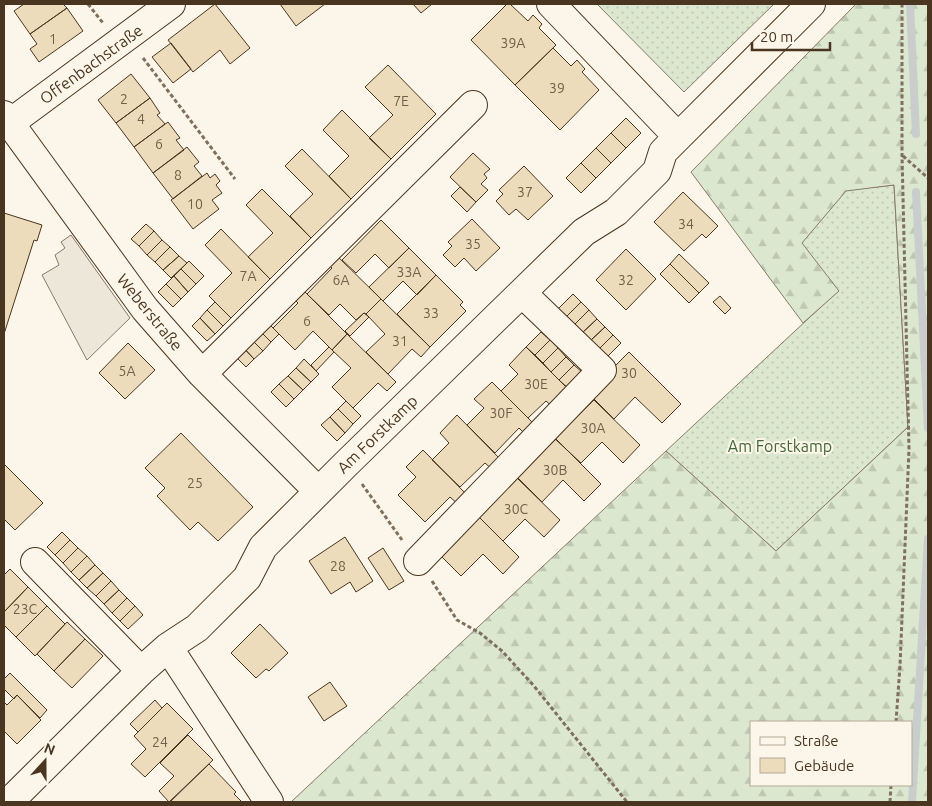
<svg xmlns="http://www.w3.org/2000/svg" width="932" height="806" viewBox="0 0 932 806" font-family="Ubuntu,sans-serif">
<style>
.grass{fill:url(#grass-dots);stroke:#887966}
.forest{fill:url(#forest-firs);stroke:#887966;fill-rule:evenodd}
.parking{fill:#ede7d9;stroke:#887966}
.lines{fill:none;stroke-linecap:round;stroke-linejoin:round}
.stream{stroke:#c9cecd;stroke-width:8}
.building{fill:#ecdcbc;stroke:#4a3520}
.minor-casing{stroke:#4a3520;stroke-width:30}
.path{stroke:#7f6f5c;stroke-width:3;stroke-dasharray:4 2.5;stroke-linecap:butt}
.minor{stroke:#fbf6e9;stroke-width:28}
.labels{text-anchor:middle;stroke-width:4;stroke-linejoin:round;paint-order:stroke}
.number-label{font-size:14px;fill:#725f47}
.street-label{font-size:16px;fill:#4a3520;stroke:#fbf6e9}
.park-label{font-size:16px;fill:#436837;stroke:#fbf6e9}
</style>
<defs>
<pattern id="grass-dots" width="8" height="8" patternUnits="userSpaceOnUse" patternTransform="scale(1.25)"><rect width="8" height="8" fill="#dce7d0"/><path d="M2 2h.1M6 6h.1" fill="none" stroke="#bec7b2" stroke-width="1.8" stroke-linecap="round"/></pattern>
<pattern id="forest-firs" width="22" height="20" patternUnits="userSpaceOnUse" patternTransform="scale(1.25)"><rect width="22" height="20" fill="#dce7d0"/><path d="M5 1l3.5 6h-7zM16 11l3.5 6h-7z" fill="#bec7b2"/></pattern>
</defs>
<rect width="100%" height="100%" fill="#fbf6e9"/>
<!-- grass -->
<path class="grass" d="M597,4H774L684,92Z
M894,185L908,427L776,551L666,451L838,291L801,243L846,190Z"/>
<!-- forest -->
<path class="forest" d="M856,4H928V802H291L666,451L776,551L908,427L894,185L846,191L802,243L839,291L803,323L691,172ZM751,722H911V785H751Z"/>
<!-- parking -->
<path class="parking" d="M71,235L130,318L87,360L42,275L59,265L55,255L65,248L61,242Z"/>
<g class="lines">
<!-- stream -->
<path class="stream" d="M910,4L916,134
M916,192L928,428
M912,802L928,539"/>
</g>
<!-- building -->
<path class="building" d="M24,4H63L67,8L30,34L14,11Z
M215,4L250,48L230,64L220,50L193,72L168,40Z
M280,4H325L296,26Z
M413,4H432L421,13Z
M507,4H510L528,21L533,15L542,24L539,28L556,45L515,85L471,40Z
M67,8L83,31L39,62L30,49L37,44L30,34Z
M171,43L191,69L173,83L152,57Z
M553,48L571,66L577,60L585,69L582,72L599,90L560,130L515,85Z
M388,65L436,114L391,159L369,138L393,115L365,87Z
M131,74L150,98L116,123L98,100Z
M150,98L160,113L157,115L165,124L134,147L116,123Z
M342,110L391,159L351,199L329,176L349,156L323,130Z
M626,118L641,133L626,148L611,133Z
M168,122L180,138L176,140L184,150L153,173L134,147Z
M611,133L626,148L611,163L596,148Z
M187,147L199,162L194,166L202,176L173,199L153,173Z
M596,148L611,163L596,178L581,163Z
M302,149L351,199L311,238L290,216L313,194L285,166Z
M473,153L490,169L484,174L487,178L481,184L488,190L476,202L450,177Z
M581,163L596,178L581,193L566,178Z
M524,166L553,196L528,220L516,209L509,215L496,201L503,194L499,190Z
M207,173L210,178L215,174L220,181L216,185L222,193L212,200L219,209L193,229L171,200Z
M460,187L476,202L467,212L451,196Z
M262,189L311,238L270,279L248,257L273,233L246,205Z
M683,192L718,226L706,238L702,234L684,251L654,222Z
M4,213L42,225L37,241L34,240L4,334Z
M472,219L500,248L476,271L464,258L455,267L443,255L452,246L448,242Z
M381,220L409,248L389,268L375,254L356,273L342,260Z
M146,224L154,231L139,246L131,239Z
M221,229L270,279L231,318L209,296L232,273L205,245Z
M154,231L162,240L147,255L139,246Z
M162,240L170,247L155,262L147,255Z
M170,247L179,256L163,270L155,262Z
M409,248L436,275L417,295L403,281L383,301L369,287Z
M626,249L656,279L626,310L596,280Z
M333,252L381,299L366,314L364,313L356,320L340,304L329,315L307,294L332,268L324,261Z
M679,254L709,283L699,293L670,264Z
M179,256L187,263L171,278L163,270Z
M189,261L204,276L196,284L181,269Z
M670,264L699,293L689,303L660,274Z
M181,269L196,284L188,292L174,276Z
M436,275L463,302L460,305L466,311L430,347L397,314Z
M174,276L188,292L181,299L166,284Z
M166,284L181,299L173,307L158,292Z
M299,286L347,334L332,350L313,331L295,350L273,328L298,303L290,295Z
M573,294L581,302L566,317L558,309Z
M720,296L731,308L725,314L713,302Z
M381,299L430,347L421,357L412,349L388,374L366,352L385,334L366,314Z
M215,302L231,318L223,326L207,310Z
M581,302L589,310L574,325L566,317Z
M207,310L223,326L215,334L200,318Z
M589,310L597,319L582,333L574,325Z
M364,313L369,317L350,336L345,331Z
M200,318L215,334L207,341L192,326Z
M597,319L605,327L590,341L582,333Z
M265,320L279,334L271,342L257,328Z
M605,327L613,335L598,350L590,341Z
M257,328L271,342L263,351L248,336Z
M541,332L550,340L535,355L526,347Z
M347,334L396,382L387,391L378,383L353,408L332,387L351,368L332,350Z
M613,335L621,343L606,358L598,350Z
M248,336L263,351L254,359L240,344Z
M550,340L558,348L543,363L535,355Z
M128,343L155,370L125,399L99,373Z
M240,344L254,359L246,367L232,353Z
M329,347L334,352L316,371L311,365Z
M526,347L572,393L555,409L546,401L528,418L501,391L518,374L509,365Z
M558,348L566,357L551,372L543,363Z
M629,352L681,404L662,423L635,397L614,419L588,393Z
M566,357L574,365L559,380L551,372Z
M304,359L319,374L311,382L296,368Z
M574,365L583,373L568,388L559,380Z
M296,368L311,382L303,390L288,376Z
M288,376L303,390L294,399L279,384Z
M492,382L537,427L528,437L519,428L495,453L467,425L484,408L474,399Z
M279,384L294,399L286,407L271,392Z
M594,400L640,445L623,463L602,442L581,463L554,438Z
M346,401L361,416L353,424L338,409Z
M338,409L353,424L345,433L330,417Z
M457,415L502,461L493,470L485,463L460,487L432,460L449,443L440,433Z
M330,417L345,433L337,441L321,425Z
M181,433L253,507L218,541L198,522L190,530L157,496L165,488L145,468Z
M556,439L601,484L584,501L563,480L542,502L516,476L538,454L539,455Z
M423,450L468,496L459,505L450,497L425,522L398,495L416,477L406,467Z
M4,464L43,503L15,530L4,519Z
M517,478L560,520L544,537L525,519L503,541L477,515Z
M479,517L519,557L503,574L483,554L461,576L439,554Z
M62,532L70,540L55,555L47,547Z
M345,537L373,581L356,592L350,582L331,594L309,561Z
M70,540L78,548L63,563L55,555Z
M78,548L87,556L71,572L63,563Z
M383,548L404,581L389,590L368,558Z
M87,556L95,565L79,580L71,572Z
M95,565L103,573L87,588L79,580Z
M10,569L28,587L4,612V575Z
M103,573L111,581L96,596L87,588Z
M111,581L119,590L104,604L96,596Z
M28,587L47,606L16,637L4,625V612Z
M119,590L127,598L112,613L104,604Z
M127,598L135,606L120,621L112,613Z
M47,606L65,624L35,656L16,637Z
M135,606L143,615L128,629L120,621Z
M67,622L85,639L54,671L37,654Z
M260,624L288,653L269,671L266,669L256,678L231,653Z
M85,639L103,656L72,688L54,671Z
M10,673L47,710L40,718L17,695L14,699L4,689V679Z
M330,682L347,706L324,721L308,697Z
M17,695L41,720L17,744L4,731V702L7,705Z
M155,700L162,708L138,732L130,724Z
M167,703L193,729L145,777L131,764L146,749L134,736Z
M188,735L213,760L169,802L159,791L174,776L160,763Z
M209,764L236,792L234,794L242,802H170Z"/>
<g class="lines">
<!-- minor casing -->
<g class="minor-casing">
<path id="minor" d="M551,4L678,137
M4,115L145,309L202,374L318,491
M10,123L171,4
M202,374L473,105
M418,561L602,370L522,293
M35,562L141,671
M168,647L269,802
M9,802L141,671L168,647L197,628L247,578L263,547L347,463L584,232L616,212L657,171L663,152L811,4"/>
</g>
<!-- path -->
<path class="path" d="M88,4L103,23
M143,58L235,179
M903,156L928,178
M362,484L402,540
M432,581L457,620L480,633L502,651L534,686L627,802
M896,722L900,666L909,449L902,155V4
M890,802L891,785"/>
<!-- minor -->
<use href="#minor" class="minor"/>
</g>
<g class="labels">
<!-- number labels -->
<g class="number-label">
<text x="53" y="44">1</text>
<text x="513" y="48">39A</text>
<text x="557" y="93">39</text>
<text x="124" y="104">2</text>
<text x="401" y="106">7E</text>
<text x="141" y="124">4</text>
<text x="159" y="149">6</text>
<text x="178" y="180">8</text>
<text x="525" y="197">37</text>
<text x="195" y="209">10</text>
<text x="686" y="229">34</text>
<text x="473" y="249">35</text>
<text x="409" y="277">33A</text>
<text x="248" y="281">7A</text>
<text x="341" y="285">6A</text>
<text x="626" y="285">32</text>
<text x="431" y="318">33</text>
<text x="307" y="326">6</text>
<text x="400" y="346">31</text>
<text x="127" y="376">5A</text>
<text x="629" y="378">30</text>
<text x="536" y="389">30E</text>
<text x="501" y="418">30F</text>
<text x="593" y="433">30A</text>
<text x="555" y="475">30B</text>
<text x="195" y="488">25</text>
<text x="516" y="514">30C</text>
<text x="338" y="571">28</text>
<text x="25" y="614">23C</text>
<text x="160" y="747">24</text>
</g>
<!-- street labels -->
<g class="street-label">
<text transform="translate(91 64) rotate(-36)" y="6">Offenbachstraße</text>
<text transform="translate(150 312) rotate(51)" y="6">Weberstraße</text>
<text transform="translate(377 434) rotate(-44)" y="6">Am Forstkamp</text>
</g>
<!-- park labels -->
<g class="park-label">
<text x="780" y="452">Am Forstkamp</text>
</g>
</g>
<!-- border -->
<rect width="932" height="806" fill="none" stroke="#4a3520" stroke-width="10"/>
<!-- legend -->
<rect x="750" y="721" width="162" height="65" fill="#fbf6e9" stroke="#b4a999"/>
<rect x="760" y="737" width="25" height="8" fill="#fbf6e9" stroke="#b4a999"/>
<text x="794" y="746" font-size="15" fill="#4a3520">Straße</text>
<rect x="760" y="758" width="25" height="15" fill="#ecdcbc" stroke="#b4a999"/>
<text x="794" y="771" font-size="15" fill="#4a3520">Gebäude</text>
<!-- north arrow -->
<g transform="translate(45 761) rotate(21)" stroke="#fbf6e9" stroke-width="4" paint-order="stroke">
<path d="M0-4L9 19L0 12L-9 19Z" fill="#4a3520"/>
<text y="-8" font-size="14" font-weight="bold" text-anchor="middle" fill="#4a3520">N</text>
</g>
<!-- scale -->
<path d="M752 42v8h78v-8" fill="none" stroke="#4a3520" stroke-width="2.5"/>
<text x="760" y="42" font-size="15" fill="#4a3520" stroke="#fbf6e9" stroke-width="4" paint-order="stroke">20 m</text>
</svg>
